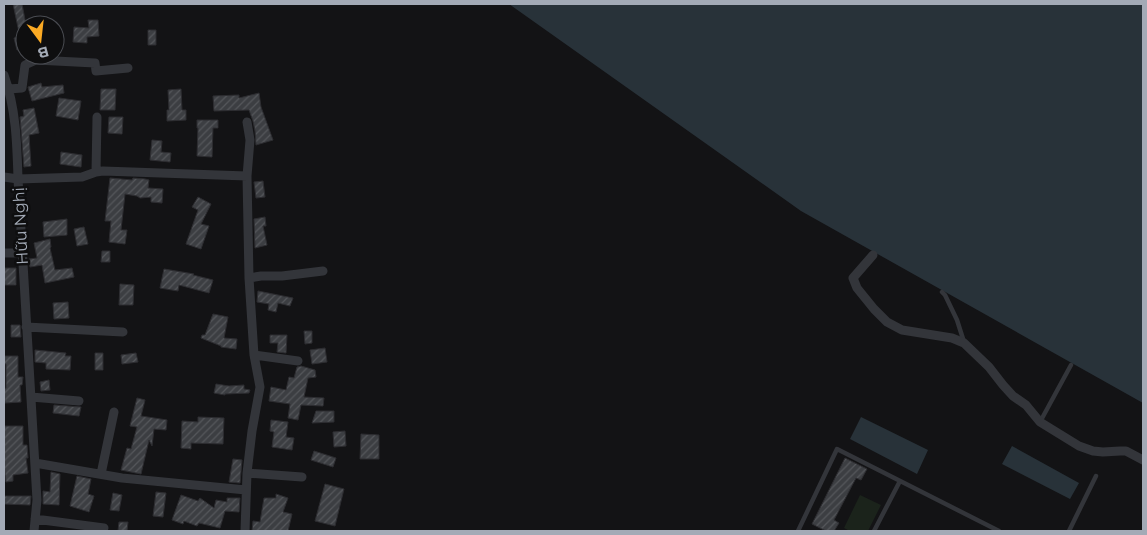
<svg xmlns="http://www.w3.org/2000/svg" width="1147" height="535" viewBox="0 0 1147 535" font-family="Montserrat,sans-serif">
<style>
.park{fill:#1b231b}
.water{fill:#283239}
.building{fill:url(#building-hatch);stroke:#2d2d31}
.lines{fill:none;stroke-linecap:round;stroke-linejoin:round}
.service{stroke:#33353a;stroke-width:4.5}
.minor{stroke:#33353a;stroke-width:9}
.labels{text-anchor:middle;stroke-width:5;stroke-linejoin:round;paint-order:stroke}
.street-label{font-size:16px;fill:#a3aab6;stroke:#0e0e0f}
</style>
<defs>
<pattern id="building-hatch" width="6" height="6" patternUnits="userSpaceOnUse" patternTransform="scale(1.25)"><rect width="6" height="6" fill="#3c3e42"/><path d="M-1 1l2-2M0 6l6-6M5 7l2-2" fill="none" stroke="#55575b"/></pattern>
</defs>
<rect width="100%" height="100%" fill="#131315"/>
<!-- park -->
<path class="park" d="M860,495L881,505L868,531H850L844,528Z"/>
<!-- water -->
<path class="water" d="M509,4H1143V403L801,211Z
M861,417L928,450L917,474L850,439Z
M1012,446L1079,483L1070,499L1002,464Z"/>
<!-- building -->
<path class="building" d="M13,4H22L26,25H25V49L17,50L14,38L20,37Z
M88,20H98L99,36L87,37V43L73,42L74,27L89,28Z
M148,30H156V45H148Z
M41,83L42,87L63,85L64,93L32,101L28,87Z
M101,89H116L115,110H100Z
M181,89L182,110H186V120L167,121V110H169L168,90Z
M259,93L261,107L273,140L256,145L255,131L253,121L249,110L214,111L213,96L239,95V98Z
M59,98L81,101L78,120L56,116Z
M34,108L39,133L29,135L31,166L24,167L20,117L24,116L23,110Z
M109,117H123L122,134L108,133Z
M197,120H218V128H213L212,157L197,156L198,128H197Z
M152,140L162,141L161,152L171,153L170,162L150,160Z
M61,152L82,155L81,167L60,164Z
M110,178L132,180L133,178L145,179L149,180L148,188L163,189L162,203L151,202V197L140,198L137,196L125,194L121,230H127L125,244L109,242L111,221H105Z
M263,181L265,197L256,198L254,182Z
M198,197L211,204L201,224L209,226L201,249L186,244L198,210L192,207Z
M265,217L266,226H263L267,245L255,248L254,219Z
M67,219V235L44,237L43,222Z
M84,227L88,244L77,246L74,229Z
M50,239L51,247L50,248L55,270L72,268L74,277L45,283L42,265L30,267L29,259L37,258L34,243Z
M102,251H110V262H101Z
M4,268H16V285H4Z
M164,269L194,274L193,275L213,280L209,293L179,285L178,291L160,288Z
M120,284L134,285L133,305H119Z
M258,291L293,298L290,306L278,303L276,312L268,310L269,304L257,302Z
M68,302L69,318L54,319L53,303Z
M213,314L228,317L224,338L237,339L236,349L221,347V346L201,338L202,335H205Z
M11,325H20L21,337H11Z
M304,331H312V343L305,344Z
M270,335H287L286,353L277,352L278,343H270Z
M325,348L327,362L312,364L310,350Z
M35,350L66,353L65,356H71L70,370L46,369V363L35,362Z
M95,353H103V370H95Z
M136,353L138,362L122,364L121,355Z
M4,356H18V377H23L22,385H20L21,402L5,403L4,389L6,388V364H4Z
M301,366L315,370L316,377L308,378L304,397L324,398L323,406L301,405L298,420L288,418L290,404L269,401L271,387L286,390L289,377L294,378L297,367Z
M49,380L50,390L41,391L40,382Z
M216,384L229,386L244,385V389L250,390L249,393L225,394V395L214,393Z
M137,398L145,400L141,416L167,420L166,430L154,429L152,446L149,440L141,474L121,470L127,448L131,449L137,427L130,426Z
M54,405L81,407L79,416L53,413Z
M316,411H334V422L312,423Z
M198,417L224,418L223,444L191,443V449L181,448L182,421L198,422Z
M271,420L288,422L286,437L294,438L292,450L272,447L274,432L270,431Z
M4,426H23V445H27L28,458H26L28,473L13,475V481L6,482L4,467Z
M345,431L346,446L334,447L333,432Z
M361,434L379,435V459H360Z
M314,451L336,458L333,467L311,460Z
M845,458L867,469L861,480L856,478L834,520L839,523L834,531H826L812,524Z
M233,459L242,460L240,483L229,482Z
M51,472L60,474L59,505L43,504V491L50,492Z
M77,476L91,479L88,494L94,496L89,512L70,506Z
M325,484L344,489L335,526L315,521Z
M156,492L166,493L163,517L153,516Z
M113,493L122,495L119,511L110,510Z
M276,494L288,498L283,512L292,514L288,531H252L253,521L260,522L264,498H276Z
M181,495L198,501L200,498L214,508L216,500L227,502V498H240L239,512L225,511L220,528L199,523L197,526L184,521L183,524L172,520Z
M4,496H31L30,505L4,504Z
M119,522H128L127,531H118Z"/>
<g class="lines">
<!-- service -->
<path class="service" d="M942,292L945,295L957,320L964,342
M1040,422L1071,365
M798,531L837,449L999,531
M874,531L900,481
M1069,531L1096,476"/>
<!-- minor -->
<path class="minor" d="M4,75C16,108 17,144 18,179L37,500L34,531
M9,89L22,88L25,65L36,60L95,63L96,71L128,68
M96,172L97,117
M247,176L250,140L247,122
M4,177L18,179L82,177L96,172L103,171L247,176L249,278L254,355L260,387L252,431L247,473L245,531
M4,253H22
M873,255L853,278L857,288L874,309L887,322L902,330L952,338L964,343L989,367L1003,385L1013,396L1026,405L1040,422L1079,446L1093,451L1103,452L1120,451H1126L1143,460
M249,278L261,276H282L323,271
M26,327L123,332
M254,355L298,361
M31,397L79,401
M35,463L122,478L246,490
M247,473L302,477
M101,474L114,412
M35,519L104,528"/>
</g>
<g class="labels">
<!-- street labels -->
<g class="street-label">
<text transform="translate(20 226) rotate(-93)" y="6">Hữu Nghị</text>
</g>
</g>
<!-- border -->
<rect width="1147" height="535" fill="none" stroke="#a3aab6" stroke-width="10"/>
<!-- north arrow -->
<g transform="translate(40 40) rotate(165)"><circle r="24" fill="#0e0e0f" stroke="#4a4c52"/>
<path d="M0-4L9 19L0 12L-9 19Z" fill="#fbaa24"/>
<text y="-8" font-size="14" font-weight="bold" text-anchor="middle" fill="#a3aab6">B</text>
</g>
</svg>
